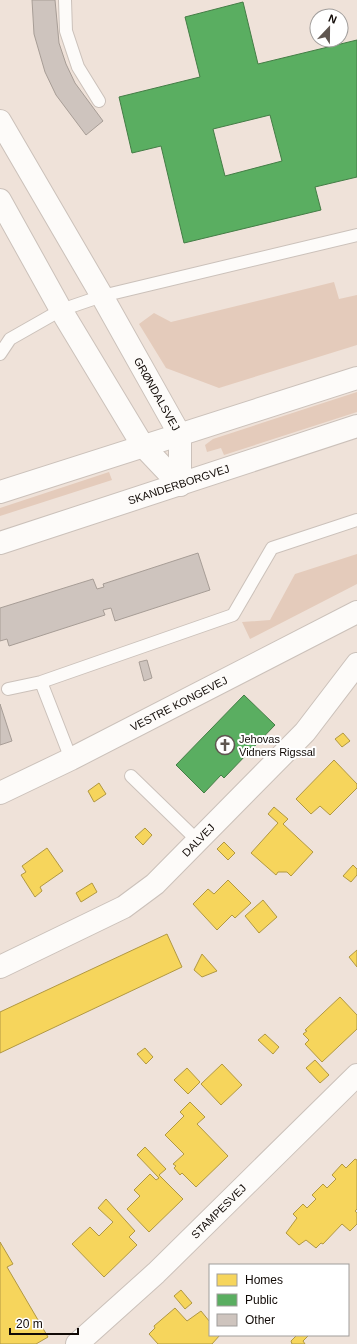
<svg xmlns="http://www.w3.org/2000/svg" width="357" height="1344" viewBox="0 0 357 1344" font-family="Arial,sans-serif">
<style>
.green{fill:#e4cbbb}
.homes{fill:#f6d55c;stroke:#b19842}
.public{fill:#5aae61;stroke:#447d46;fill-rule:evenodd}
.building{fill:#cec4be;stroke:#a79d96}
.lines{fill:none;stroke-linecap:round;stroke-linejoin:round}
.lane-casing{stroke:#cbc1ba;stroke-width:14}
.street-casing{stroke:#cbc1ba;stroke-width:24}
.secondary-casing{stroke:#cbc1ba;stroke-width:24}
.lane{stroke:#fdfbf9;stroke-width:12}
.street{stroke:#fdfbf9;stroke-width:22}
.secondary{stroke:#fdfbf9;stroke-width:22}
.labels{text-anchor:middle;stroke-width:4;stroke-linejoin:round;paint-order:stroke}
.street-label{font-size:11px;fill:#110a06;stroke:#fff}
.poi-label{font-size:11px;fill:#110a06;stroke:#fff;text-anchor:start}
</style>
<rect width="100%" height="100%" fill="#efe2d9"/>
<!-- green -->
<path class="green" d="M334,282L339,299L357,295V345L219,388L166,368L139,324L154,313L171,322Z
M357,392V412L224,455L221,448L207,452L205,445L213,439Z
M109,472L112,480L0,516V508Z
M357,554V584L250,639L242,622L270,620L295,574Z"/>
<!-- homes -->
<path class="homes" d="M343,733L350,741L342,747L335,739Z
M334,760L357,784V788L330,815L320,806L311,814L296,799Z
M99,783L106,794L94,802L88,791Z
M274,807L288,819L283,824L313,852L291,876L287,872H278L276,875L251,853L278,823L268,814Z
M145,828L152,835L143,845L135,837Z
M224,842L235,853L228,860L217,849Z
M47,848L63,871L40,887L42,891L35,897L21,875L26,872L22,866Z
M353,865L357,869V875L351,882L343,876Z
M228,880L251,903L235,918L232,915L217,930L193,904L208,889L214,894Z
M92,883L97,892L81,902L76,893Z
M263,900L277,917L259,933L245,916Z
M167,934L182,967L0,1053V1012Z
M357,950V967L349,957Z
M202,954L217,971L202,977L194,970Z
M340,997L357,1015V1029L322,1062L305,1044L309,1040L303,1034L307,1031L305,1030Z
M265,1034L279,1047L273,1054L258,1040Z
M145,1048L153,1057L146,1064L137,1054Z
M315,1060L329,1075L320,1083L306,1068Z
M222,1064L242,1085L221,1105L201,1084Z
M187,1068L200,1082L188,1094L174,1080Z
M190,1102L205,1117L197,1124L228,1156L196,1187L182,1173L180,1175L174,1168L176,1166L173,1164L184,1154L165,1135L184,1116L180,1112Z
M145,1147L166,1169L159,1175L183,1199L149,1232L127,1209L140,1196L134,1190L150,1174L156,1180L159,1178L137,1155Z
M355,1159L357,1160V1209L355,1211L357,1213V1224L350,1231L342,1224L323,1244L321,1243L316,1248L306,1240L299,1245L286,1233L297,1218L293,1214L303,1204L307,1208L316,1199L312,1195L323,1184L327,1188L336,1179L332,1175L342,1164L346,1168Z
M106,1199L135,1231L129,1237L137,1245L104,1277L72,1244L90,1227L99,1236L113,1222L98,1208Z
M0,1242L13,1264L7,1267L48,1337L36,1344H0Z
M181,1290L192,1303L185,1309L174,1296Z
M175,1308L187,1321L201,1311L210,1322V1335H220L212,1344H158L149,1334L155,1328L154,1326Z
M297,1335H309L303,1341L305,1344H292L291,1341Z"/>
<!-- public -->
<path class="public" d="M243,2L258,64L357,40V177L315,187L321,210L184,243L161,146L132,153L119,97L200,77L185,17ZM270,115L282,161L225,176L213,129Z
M244,695L275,725L224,778L221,775L204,793L176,765Z"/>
<!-- building -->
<path class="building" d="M32,0H55L59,43L66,64L75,83L103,121L86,135L56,95L45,72L34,34Z
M198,553L210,590L115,621L111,608L103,610L105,615L9,646L7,639L0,641V608L93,579L97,589L104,587L103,584Z
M147,660L152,678L144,681L139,662Z
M0,704L12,741L0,745Z"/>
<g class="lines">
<!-- lane casing -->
<g class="lane-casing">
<path id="lane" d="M65,0L66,31L78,67L99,101
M0,354L10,339L61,310L102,296L357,235
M41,682L71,759
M8,689L41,682L233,615L272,548L357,520
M131,776L198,841"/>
</g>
<!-- street casing -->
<g class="street-casing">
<g id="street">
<path id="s1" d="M0,793L71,759L357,612"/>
<path id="s2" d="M0,967L124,907L155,884L305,732L357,664"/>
<path id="s3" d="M77,1344L156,1273L357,1075"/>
</g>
</g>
<!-- secondary casing -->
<g class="secondary-casing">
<g id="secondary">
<path id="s4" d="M0,121L102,296L180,435V485"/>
<path d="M0,200L61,310L143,446L180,485"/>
<path d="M0,492L357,378"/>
<path id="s5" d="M0,543L357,426"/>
</g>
</g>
<!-- lane -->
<use href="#lane" class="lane"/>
<!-- street -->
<use href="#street" class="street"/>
<!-- secondary -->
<use href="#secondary" class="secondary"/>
</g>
<!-- icons -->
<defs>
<g id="church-ring" transform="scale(1)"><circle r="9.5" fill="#fff" stroke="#5f5650" stroke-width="1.5"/><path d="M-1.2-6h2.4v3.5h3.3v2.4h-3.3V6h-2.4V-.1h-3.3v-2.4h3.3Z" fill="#5f5650"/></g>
</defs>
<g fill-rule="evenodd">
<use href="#church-ring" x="225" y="745"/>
</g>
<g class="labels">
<!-- street labels -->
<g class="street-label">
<text dy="4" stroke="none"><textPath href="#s4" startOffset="315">GRØNDALSVEJ</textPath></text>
<text dy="4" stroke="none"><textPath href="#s5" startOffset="188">SKANDERBORGVEJ</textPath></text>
<text dy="4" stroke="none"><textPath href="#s1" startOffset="200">VESTRE KONGEVEJ</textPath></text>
<text dy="4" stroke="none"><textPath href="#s2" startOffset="238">DALVEJ</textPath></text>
<text dy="4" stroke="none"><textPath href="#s3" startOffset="194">STAMPESVEJ</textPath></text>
</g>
<!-- poi labels -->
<g class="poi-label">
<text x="239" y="743">Jehovas<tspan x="239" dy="13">Vidners Rigssal</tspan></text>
</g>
</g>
<!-- legend -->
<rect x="209" y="1264" width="140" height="72" fill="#ffffff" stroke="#a09d9b"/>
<rect x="217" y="1274" width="20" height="12" fill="#f6d55c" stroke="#a09d9b"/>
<text x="245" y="1284" font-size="12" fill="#110a06">Homes</text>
<rect x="217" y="1294" width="20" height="12" fill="#5aae61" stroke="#a09d9b"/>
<text x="245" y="1304" font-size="12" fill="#110a06">Public</text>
<rect x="217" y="1314" width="20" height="12" fill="#cec4be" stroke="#a09d9b"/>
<text x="245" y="1324" font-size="12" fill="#110a06">Other</text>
<!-- north arrow -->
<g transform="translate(329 28) rotate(22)"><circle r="19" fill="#ffffff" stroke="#a09d9b"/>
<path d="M0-3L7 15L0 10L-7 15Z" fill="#5f5650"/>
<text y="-6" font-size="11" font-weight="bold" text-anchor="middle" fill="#110a06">N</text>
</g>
<!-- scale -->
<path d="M10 1328v6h68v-6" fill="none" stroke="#110a06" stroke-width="2"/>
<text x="16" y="1328" font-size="12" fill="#110a06" stroke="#ffffff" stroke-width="3" paint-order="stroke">20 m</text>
</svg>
